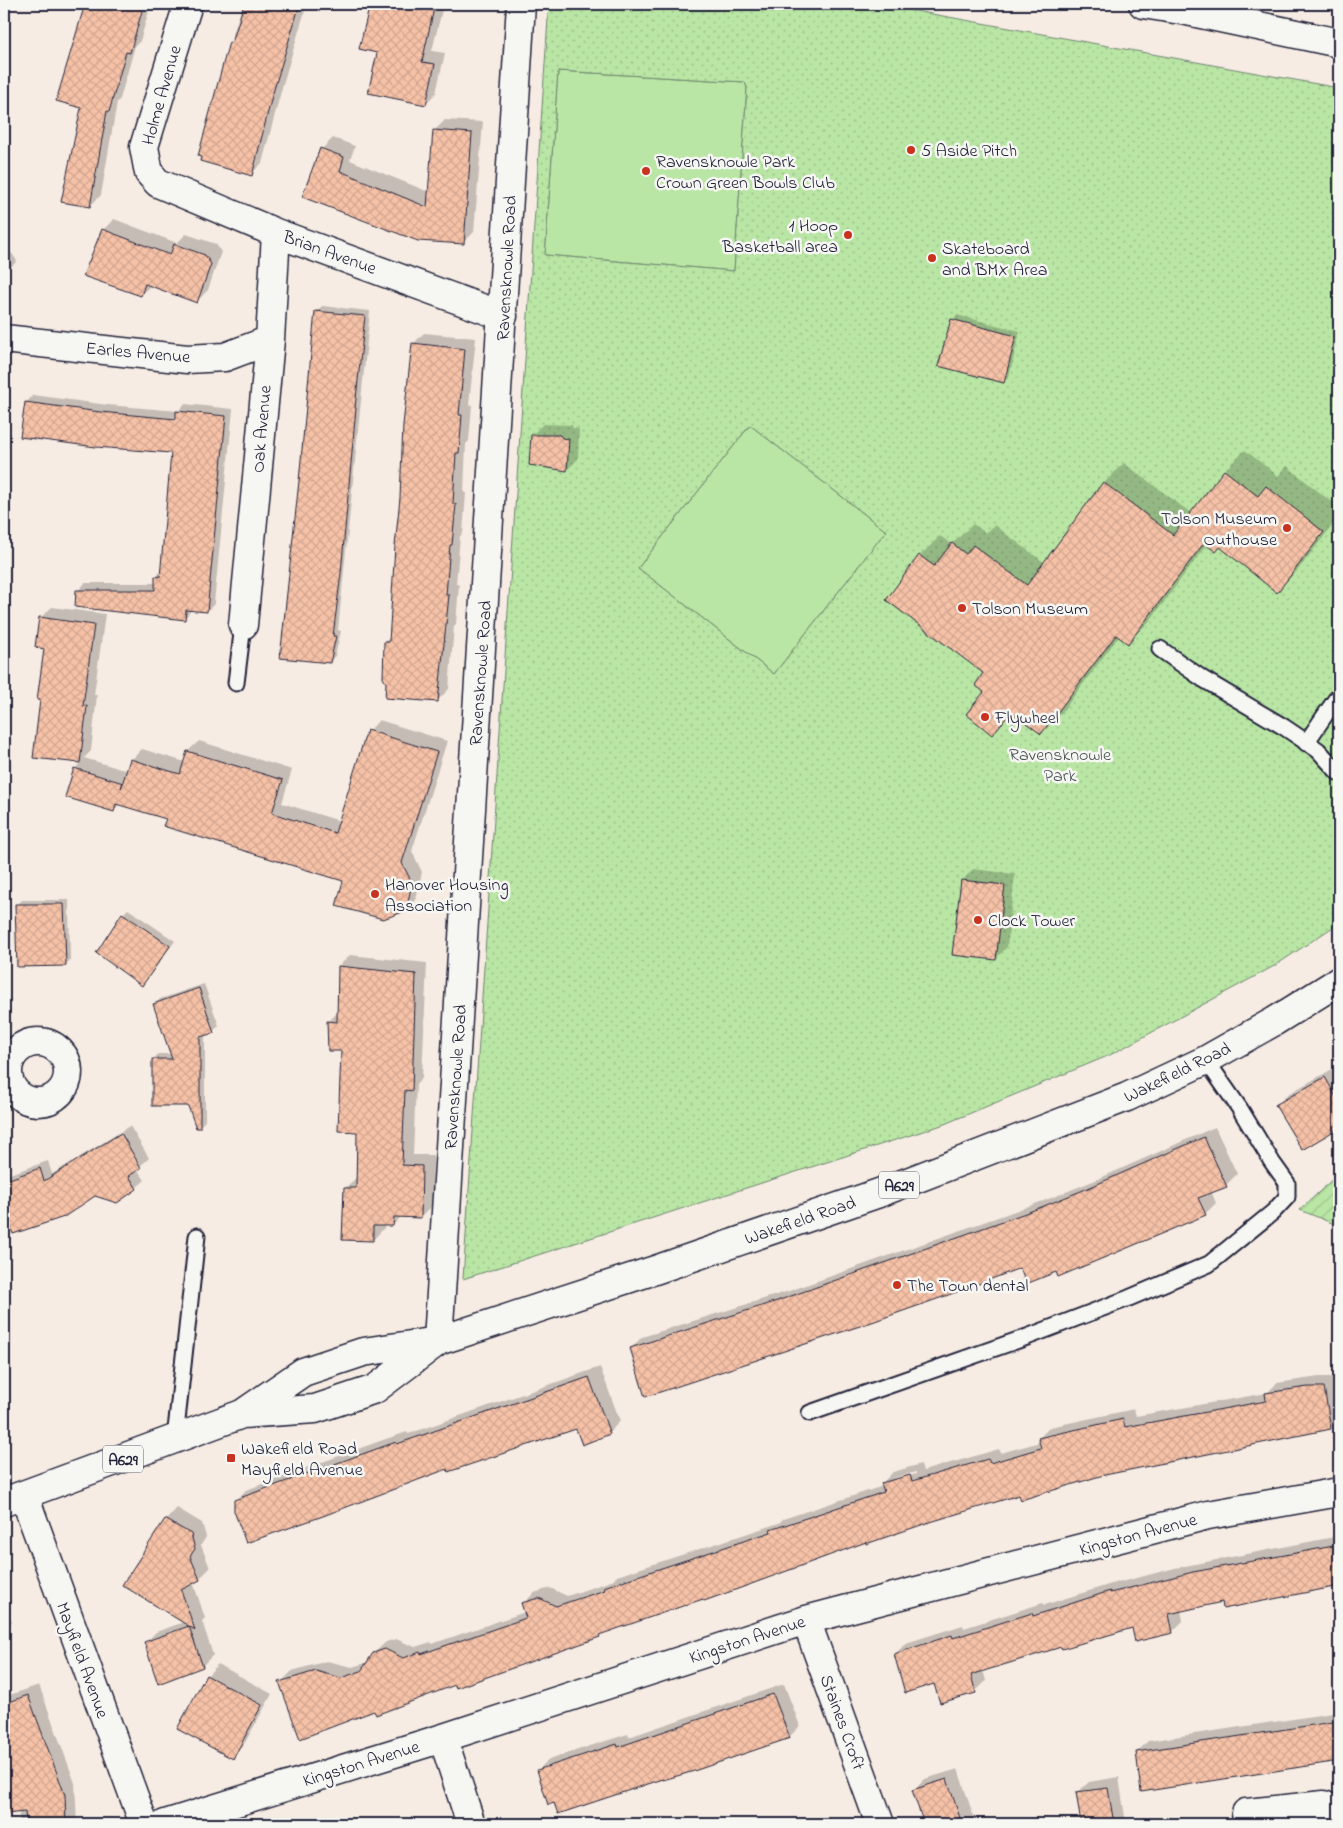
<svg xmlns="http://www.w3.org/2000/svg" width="1343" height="1828" viewBox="0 0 1343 1828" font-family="'Indie Flower',sans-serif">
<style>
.grass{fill:#b9e6a4;stroke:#6e8470}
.park{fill:url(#park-dots);stroke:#6e8470;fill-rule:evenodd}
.garden{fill:url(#garden-furrows);stroke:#6e8470}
.shadow{fill:#0003;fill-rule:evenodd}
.building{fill:url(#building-cross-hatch);stroke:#22223b}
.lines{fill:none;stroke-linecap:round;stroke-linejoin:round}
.service-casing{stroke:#22223b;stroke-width:19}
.minor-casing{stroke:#22223b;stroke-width:31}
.trunk-casing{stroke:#22223b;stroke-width:31}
.service{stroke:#f6f6f2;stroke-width:15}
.minor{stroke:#f6f6f2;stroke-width:28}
.trunk{stroke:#f6f6f2;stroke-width:28}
.poi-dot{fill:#c8321e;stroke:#f6f6f2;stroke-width:2}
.labels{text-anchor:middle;stroke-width:5;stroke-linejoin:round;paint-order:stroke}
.shield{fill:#f6f6f2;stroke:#626272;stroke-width:1}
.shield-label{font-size:16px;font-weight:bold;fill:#22223b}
.street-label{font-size:18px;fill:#22223b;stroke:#f6f6f2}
.poi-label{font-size:18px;fill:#22223b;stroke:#f6f6f2;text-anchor:start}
.park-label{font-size:18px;fill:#485355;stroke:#f6f6f2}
</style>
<defs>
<pattern id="park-dots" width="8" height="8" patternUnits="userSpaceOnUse" patternTransform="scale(1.25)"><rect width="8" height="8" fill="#b9e6a4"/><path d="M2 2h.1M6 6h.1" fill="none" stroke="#9fc58e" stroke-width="1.8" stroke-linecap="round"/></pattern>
<pattern id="garden-furrows" width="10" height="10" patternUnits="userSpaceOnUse" patternTransform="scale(1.25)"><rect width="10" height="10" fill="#b9e6a4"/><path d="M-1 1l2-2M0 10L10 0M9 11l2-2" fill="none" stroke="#9fc58e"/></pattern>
<pattern id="building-cross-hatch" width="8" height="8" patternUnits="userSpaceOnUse" patternTransform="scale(1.25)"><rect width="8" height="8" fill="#f6c2a7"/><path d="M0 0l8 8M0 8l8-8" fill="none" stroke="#d3a691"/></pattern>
</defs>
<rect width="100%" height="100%" fill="#f6ece3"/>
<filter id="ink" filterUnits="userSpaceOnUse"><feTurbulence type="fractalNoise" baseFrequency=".02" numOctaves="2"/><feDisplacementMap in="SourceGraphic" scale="10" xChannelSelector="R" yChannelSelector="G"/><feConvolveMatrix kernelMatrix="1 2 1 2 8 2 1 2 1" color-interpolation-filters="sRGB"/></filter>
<g filter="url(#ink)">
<!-- grass -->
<path class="grass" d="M558,71L745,82L747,88L734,271L545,255Z
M750,425L886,531L774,674L638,568Z"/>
<!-- park -->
<path class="park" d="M549,4H877L1339,88V923L1276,965L1110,1055L942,1125L463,1279ZM558,71L745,82L747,88L734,271L545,255ZM750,425L886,531L774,674L638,568Z"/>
<!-- garden -->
<path class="garden" d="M1337,1175H1339V1226L1300,1210Z"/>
<!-- shadow -->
<path class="shadow" d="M86,4H151L140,41L135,46L120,99L117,102L101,195L90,206L82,107L58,100Z
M243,4H307L283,84L262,163L251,174L230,43Z
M379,4H452L444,11L442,10L432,51L445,53L436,93L425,104L378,52L368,50Z
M445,120L483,122L474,232L463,243L304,196L322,149L333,138L355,146L350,160L429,192L434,131Z
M114,219L177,243L186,234L216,244L221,252L208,290L197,301L151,285L141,295L103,230Z
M4,242L17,261L4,274Z
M322,306L370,311L338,630L341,631L335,656L329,662L300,481L316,312Z
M957,315L1020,331L1009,377L1003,382L952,320Z
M424,333L476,338L469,404L472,405L469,441L466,444L464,493H466L463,533L460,536L456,584L459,585L456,624L454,626L449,689L438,700L387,682L385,642L390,637L413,344Z
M33,395L108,405L178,411L185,404L233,409L214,604L207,611L192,609L185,618L78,591L85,583H156V577L162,571L173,452L26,403Z
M543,424L572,425L573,428L579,429L578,459L567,470L532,435Z
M1245,450L1278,476L1287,466L1339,508V517L1297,571L1277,591L1220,546L1207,544L1149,622L1128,642L1119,636L1062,712L1041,733L1013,712L992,733L986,691L985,673L920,556L940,536L952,544L973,524L986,533L994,525L1045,563L1104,483L1124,463L1191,513L1225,470Z
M52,607L105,614L94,695H97L91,751L84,758L128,771L131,760L142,749L185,762L188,751L199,741L292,770L282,803L340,821L369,731L379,720L447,741L412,851L422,872L416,899L405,910L345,881L168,819L120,804L114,810L75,769L81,762L35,757L46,648L40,618Z
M973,869L1015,874L1007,947L996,958L962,881Z
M22,900H69L70,960L65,965L17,905Z
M128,909L175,941L147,979L123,914Z
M350,955L427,963L422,1078L416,1085L413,1155H433L432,1206L421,1217L402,1216L393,1225H384V1228L373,1240L345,1188L357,1177L358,1131L342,1050L328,1022L338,1012L339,966Z
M204,984L219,1026L213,1031L205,1034V1121L200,1126L189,1105L153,1060L158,1054H172L155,1004L160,999Z
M1336,1067L1339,1072V1127L1302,1148L1277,1105L1288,1094Z
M130,1126L149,1158L137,1169L145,1180L136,1188L95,1195L13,1232L4,1206V1176L48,1161L52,1174Z
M1215,1127L1237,1174L1226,1185L1211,1191L1216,1203L1205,1214L1057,1270L1021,1266L631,1348L642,1337L789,1291L1046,1200L1098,1179Z
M600,1367L620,1421L609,1433L577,1427L448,1467L235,1501L246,1490L380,1441L407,1432L408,1434Z
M1319,1377H1335L1336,1386H1339V1426L1270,1442L1220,1449L1020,1493L866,1541L602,1633L599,1636L375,1709L281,1682L292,1671L327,1661L352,1667L369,1662L374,1653L386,1642L396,1639L415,1647L431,1642L432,1644L525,1612L523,1604L534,1593L550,1588L567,1596L611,1581L617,1576L779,1523L783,1519L883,1486L882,1483L893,1472L921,1464L923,1471L999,1449L1001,1453L1040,1442L1039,1438L1050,1427L1134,1409L1136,1416L1267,1393L1277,1383ZM916,1472V1474L894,1480V1478Z
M177,1508L202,1523L206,1537L201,1545L210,1568L199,1579L193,1582L205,1618L202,1621L213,1655L202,1666L145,1643L156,1632L184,1622L123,1584L166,1520Z
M1339,1536V1585L1224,1607L1223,1601L1181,1610L1183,1621L1172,1632L1133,1626L983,1670L986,1681L975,1692L935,1682L895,1654L906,1643L963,1625L964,1628L1043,1603L1044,1605L1121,1581V1582L1175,1568Z
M4,1616L12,1620L4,1639Z
M218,1664L272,1694L243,1746L232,1757L179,1729L208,1675Z
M784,1684L800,1726L789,1737L538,1770L549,1759L628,1734L629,1737Z
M39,1685L75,1783L77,1824H19V1811L6,1812L4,1776V1697Z
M1339,1712V1760L1142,1791L1137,1752L1148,1741Z
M958,1769L976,1824H925L914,1790L925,1779Z
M1119,1777L1126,1824H1082L1077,1793L1089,1782Z"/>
<!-- building -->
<path class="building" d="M85,4H144L130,53L126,52L109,112L107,111L90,207L61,202L81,108L56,101Z
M244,4H300L272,96L252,176L200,161L201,157L198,156L229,42L232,43Z
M370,4H435L422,62L435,64L426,105L368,93L377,53L359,49Z
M433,130L472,133L464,244L418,241L302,197L320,148L344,157L340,171L427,207Z
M102,229L170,255L174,244L205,255L211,264L197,303L145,284L141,296L83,276Z
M315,311L365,316L355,408H356L341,573L333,636H336L330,663L280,658L299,481Z
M951,319L1016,336L1004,383L938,366Z
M412,343L465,349L459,415H462L459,453H456L453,504H456L452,545H450L446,595H449L438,702L385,698L386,683L383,678L384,642H389L395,546L400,498L403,425Z
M25,402L100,412L176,419V411L226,416L207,612L186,610L185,620L75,607L76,590H155V576L160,577L171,453L96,447L20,437Z
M531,435H560L562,438L569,439L567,471L529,465Z
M1224,470L1258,496L1266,486L1324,532L1277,593L1220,547L1216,552L1204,543L1128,644L1116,635L1041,734L1011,712L992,735L966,714L984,692L975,685L983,673L886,600L919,555L934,566L952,543L966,554L973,545L1027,585L1103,482L1173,535Z
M39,617L94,625L83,706H87L80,763L33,758L40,700H37L44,649L35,647Z
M367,730L437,752L402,863L412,883L406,911L383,919L336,906L343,881L163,826L166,819L116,804L114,812L65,797L74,768L123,783L121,788L130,759L180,774L187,751L283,780L272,813L335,833Z
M961,880L1005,885L996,960L952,955Z
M15,904H64L66,966L17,967Z
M122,913L170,946L142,986L96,953Z
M338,966L416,974L412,1091L405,1090L402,1165L422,1166L421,1218L394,1217L393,1226H373V1241L342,1240L344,1188H356L357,1132L338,1131L341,1051H328L327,1021L337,1022Z
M199,988L214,1033L200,1037V1128H196L188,1106H152V1059H172L153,1004Z
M1325,1077L1339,1102V1128L1302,1150L1275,1105Z
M121,1133L141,1168L129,1176L137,1189L117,1203L95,1196L64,1217L13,1234L4,1210V1181L40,1168L44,1181Z
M1204,1137L1227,1187L1198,1198L1206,1215L1058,1277L1056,1272L1026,1284L1020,1268L968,1288L872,1322L645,1397L630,1348L777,1301L1034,1210L1086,1189Z
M589,1377L610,1434L582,1445L576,1429L448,1472L447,1469L323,1516L246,1543L234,1511V1500L368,1452L396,1442L397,1444Z
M1308,1387H1324L1331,1429L1100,1476L1021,1500L1019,1495L927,1523L866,1544V1542L735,1590L704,1601L703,1599L599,1635L600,1637L572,1647L456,1688L455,1685L376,1715L374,1711L300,1739L279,1682L316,1671L341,1678L361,1671L373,1653L385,1649L403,1658L420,1652L421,1654L526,1618L521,1603L539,1598L556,1606L605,1590L604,1587L771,1532L770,1530L884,1492L881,1483L910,1475L912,1481L988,1459L990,1463L1041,1448L1038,1438L1123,1419L1125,1427L1266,1401L1265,1393Z
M165,1519L191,1534L195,1549L190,1556L200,1580L181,1590L195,1630L122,1585Z
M1339,1545V1586L1223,1609L1222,1602L1169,1614L1173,1633L1135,1642L1132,1628L1062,1649L1061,1647L971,1675L976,1693L940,1703L934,1684L905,1693L894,1654L952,1635L953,1638L1032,1613L1033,1616L1110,1591V1593L1193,1572Z
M189,1626L203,1667L158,1684L144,1642Z
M206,1675L262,1705L233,1759L177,1729Z
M773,1694L790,1738L691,1772L663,1780V1779L558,1814L554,1803L548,1805L537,1770L617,1744L618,1747Z
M28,1695L65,1795L66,1824H26L25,1812L5,1814L4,1704Z
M1339,1721V1761L1141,1792L1136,1752Z
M947,1779L962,1824H924L912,1790Z
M1108,1788L1114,1824H1081L1076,1792Z"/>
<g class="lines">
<!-- service casing -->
<g class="service-casing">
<path id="service" d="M1160,649L1203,679L1284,727L1318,750L1339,773
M236,683L243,625
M1306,743L1336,699
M810,1413L1027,1337L1129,1298L1209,1264L1273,1212L1287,1197V1183L1272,1162L1240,1109L1206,1060
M175,1439L197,1236"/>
</g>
<!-- minor casing -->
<g class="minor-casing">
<path id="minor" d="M188,4L144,147L149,173L158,183L276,233L503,316
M1143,4L1187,11L1339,43
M4,339L187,359L225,357L270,340
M243,625L270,340L276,233
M8 1072a30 30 0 1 1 60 0a30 30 0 1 1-60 0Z
M438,1341L521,4
M24,1495L144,1824
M806,1620L880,1824
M443,1738L471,1824
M1246,1813L1324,1805L1339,1813
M165,1824L443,1738L806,1620L1208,1515L1339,1492"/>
</g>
<!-- trunk casing -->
<g class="trunk-casing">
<path id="trunk" d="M242,1414L315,1409L375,1389L437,1342
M4,1502L242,1414L303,1372L363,1352L438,1341L655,1270L879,1193L1127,1097L1206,1060L1275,1021L1339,981"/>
</g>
<!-- service -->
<use href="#service" class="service"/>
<!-- minor -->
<use href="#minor" class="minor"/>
<!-- trunk -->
<use href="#trunk" class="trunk"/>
</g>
</g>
<!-- markers -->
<g class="poi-dot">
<circle cx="911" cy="150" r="5"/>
<circle cx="646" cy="171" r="5"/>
<circle cx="848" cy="235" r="5"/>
<circle cx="932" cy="258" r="5"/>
<circle cx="1287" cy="528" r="5"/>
<circle cx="962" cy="608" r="5"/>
<circle cx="985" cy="717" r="5"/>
<circle cx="375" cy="894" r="5"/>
<circle cx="978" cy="920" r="5"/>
<circle cx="897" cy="1285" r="5"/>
<rect x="226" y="1453" width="10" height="10" rx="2.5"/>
</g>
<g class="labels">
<!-- shield labels -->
<g class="shield">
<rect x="879" y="1171.5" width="40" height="27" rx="4"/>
<rect x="103" y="1445.5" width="40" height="27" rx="4"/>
</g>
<g class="shield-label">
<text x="899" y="1191">A629</text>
<text x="123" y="1465">A629</text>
</g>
<!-- street labels -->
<g class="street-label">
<text transform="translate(161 95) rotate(-74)" y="6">Holme Avenue</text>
<text transform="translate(330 252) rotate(20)" y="6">Brian Avenue</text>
<text transform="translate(506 268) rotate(-87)" y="6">Ravensknowle Road</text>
<text transform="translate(138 352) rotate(5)" y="6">Earles Avenue</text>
<text transform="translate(261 429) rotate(-85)" y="6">Oak Avenue</text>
<text transform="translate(480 673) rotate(-86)" y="6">Ravensknowle Road</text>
<text transform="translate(1177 1072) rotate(-26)" y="6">Wakefield Road</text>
<text transform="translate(455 1077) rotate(-86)" y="6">Ravensknowle Road</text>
<text transform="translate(800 1220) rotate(-19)" y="6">Wakefield Road</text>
<text transform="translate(1138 1534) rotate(-15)" y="6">Kingston Avenue</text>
<text transform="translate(747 1639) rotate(-18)" y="6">Kingston Avenue</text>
<text transform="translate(83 1660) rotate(70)" y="6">Mayfield Avenue</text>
<text transform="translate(843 1722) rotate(70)" y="6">Staines Croft</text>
<text transform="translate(361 1763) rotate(-17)" y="6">Kingston Avenue</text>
</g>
<!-- poi labels -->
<g class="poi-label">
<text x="921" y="156">5 Aside Pitch</text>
<text x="656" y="167">Ravensknowle Park<tspan x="656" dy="21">Crown Green Bowls Club</tspan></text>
<text x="838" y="231" text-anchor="end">1 Hoop<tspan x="838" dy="21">Basketball area</tspan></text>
<text x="942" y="254">Skateboard<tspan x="942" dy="21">and BMX Area</tspan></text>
<text x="1277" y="524" text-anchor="end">Tolson Museum<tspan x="1277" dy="21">Outhouse</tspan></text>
<text x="972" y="614">Tolson Museum</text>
<text x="995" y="723">Flywheel</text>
<text x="385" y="890">Hanover Housing<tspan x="385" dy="21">Association</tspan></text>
<text x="988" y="926">Clock Tower</text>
<text x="907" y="1291">The Town dental</text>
<text x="241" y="1454">Wakefield Road<tspan x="241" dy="21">Mayfield Avenue</tspan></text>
</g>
<!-- park labels -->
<g class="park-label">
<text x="1060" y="760">Ravensknowle<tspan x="1060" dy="21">Park</tspan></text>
</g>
</g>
<!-- margin -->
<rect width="1343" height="1828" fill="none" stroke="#f6f6f2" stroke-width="20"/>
<rect x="10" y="10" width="1323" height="1808" fill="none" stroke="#22223b" stroke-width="2" filter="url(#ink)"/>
</svg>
